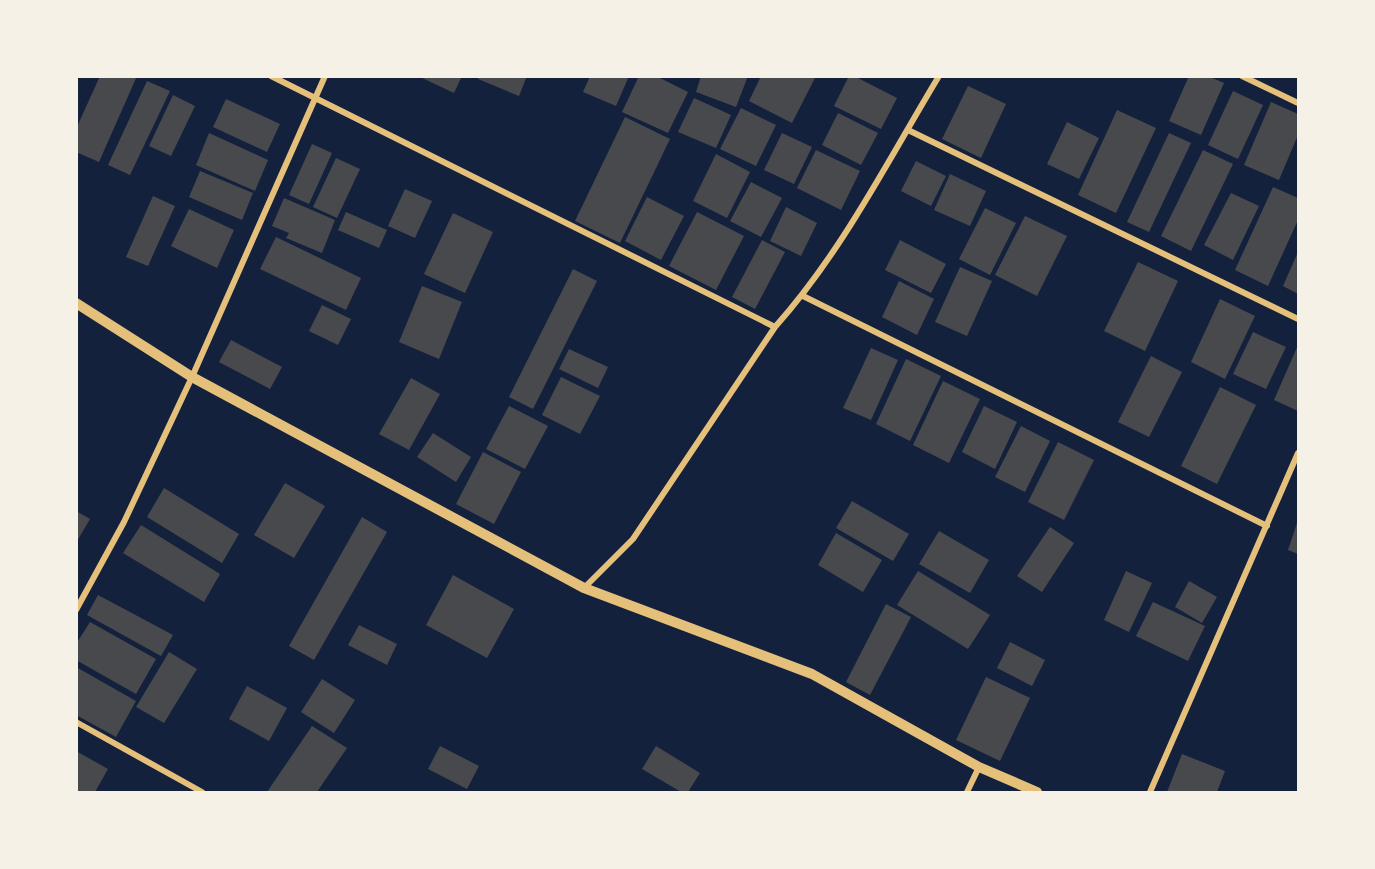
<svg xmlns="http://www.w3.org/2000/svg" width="1375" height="869" viewBox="0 0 1375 869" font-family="'Alegreya Sans',sans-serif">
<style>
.building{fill:#48494c}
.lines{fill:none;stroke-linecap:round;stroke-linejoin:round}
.minor{stroke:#e5c07b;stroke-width:6}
.tertiary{stroke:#e5c07b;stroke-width:10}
</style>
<rect width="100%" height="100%" fill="#14213d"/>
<!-- building -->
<path class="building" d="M100,76H137L99,162L76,152V129Z
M418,76H462L454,93Z
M479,76H527L519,96L478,79Z
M590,76H629L616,106L583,92Z
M639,76H656L688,92L668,133L622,112Z
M701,76H748L736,107L696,92Z
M761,76H816L792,123L749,101Z
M849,76H854L897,98L881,129L834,106Z
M1189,76H1208L1224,83L1201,135L1169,121Z
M147,81L170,91L130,175L108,165Z
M968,86L1006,104L981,158L942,139Z
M1233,91L1263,105L1238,159L1208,145Z
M173,95L195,106L171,156L149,146Z
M694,98L731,115L716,148L678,132Z
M226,99L280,124L267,152L213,127Z
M1271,102L1298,114V135L1279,180L1244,165Z
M741,108L776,125L756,166L720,149Z
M1117,110L1156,128L1116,213L1078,195Z
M838,113L878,133L861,165L822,145Z
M625,117L670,139L620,243L575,221Z
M1067,122L1099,138L1079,179L1047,164Z
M209,133L268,160L255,191L196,165Z
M782,133L812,147L794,184L764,170Z
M1169,133L1191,143L1149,232L1127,222Z
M312,144L332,153L309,204L289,195Z
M816,150L860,171L841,210L797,188Z
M1203,150L1233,164L1191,251L1161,236Z
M716,154L750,172L727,218L693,201Z
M336,158L360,169L337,218L313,207Z
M916,161L946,176L931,206L901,191Z
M200,171L253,193L242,220L189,197Z
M950,174L986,191L970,226L934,210Z
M751,182L782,198L761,237L730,221Z
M1273,187L1298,198V220L1268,286L1235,270Z
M405,189L432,201L415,238L388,226Z
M1231,193L1259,206L1233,260L1204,245Z
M153,196L175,206L148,266L126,257Z
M647,197L684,216L661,260L625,241Z
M284,198L335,220L322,253L286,238L289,233L272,226Z
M786,207L817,223L801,256L770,241Z
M985,208L1016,223L990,275L959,259Z
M189,209L234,230L217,268L171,246Z
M346,212L387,230L379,248L338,230Z
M697,212L744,236L716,290L669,266Z
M453,213L493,232L465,293L424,274Z
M1025,216L1067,236L1037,296L995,275Z
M276,237L361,278L346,310L260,269Z
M762,240L785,252L755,309L732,297Z
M900,240L946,264L931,293L885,270Z
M1298,252V294L1283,286Z
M1138,262L1178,281L1145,351L1104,331Z
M960,267L992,281L967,336L935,322Z
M573,269L597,281L533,409L509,397Z
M899,281L934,299L917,335L882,317Z
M422,286L462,302L439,359L399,342Z
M1220,299L1255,316L1225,379L1191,362Z
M322,305L351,319L338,345L309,331Z
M1253,332L1286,347L1266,389L1233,374Z
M231,340L282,367L270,389L219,362Z
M1298,345V411L1274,400Z
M871,348L898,360L871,420L843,408Z
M569,349L608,367L598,388L559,369Z
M1151,356L1182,372L1149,437L1118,422Z
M906,359L941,376L910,441L876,424Z
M561,377L600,396L580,434L542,415Z
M411,378L440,394L409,450L379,434Z
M943,381L980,399L949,463L913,445Z
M1220,387L1256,405L1217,484L1181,466Z
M509,406L548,426L525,469L486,449Z
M984,406L1017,422L995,469L962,452Z
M1021,426L1050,441L1025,492L995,477Z
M433,433L471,457L456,482L417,457Z
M1058,442L1094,460L1064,520L1028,502Z
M483,452L521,472L494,524L456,504Z
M285,483L325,506L294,558L254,535Z
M164,488L239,534L222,563L147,517Z
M852,501L909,534L893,561L836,528Z
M76,511L90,519L76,543Z
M362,517L387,532L314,660L289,646Z
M1298,520V554L1288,550Z
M141,525L220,574L204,602L123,553Z
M1050,527L1074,543L1042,592L1017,576Z
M939,531L989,560L970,593L919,564Z
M836,533L882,560L863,592L818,565Z
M918,571L990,615L968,649L897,605Z
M1126,571L1152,583L1129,632L1104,620Z
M453,575L514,609L487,658L426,625Z
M1189,581L1217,597L1202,623L1175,607Z
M98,595L173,635L161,656L87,615Z
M1153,602L1205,626L1188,661L1136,636Z
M886,604L911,617L870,695L846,682Z
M90,622L156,659L136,694L76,660V644Z
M359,625L397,644L387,665L348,645Z
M1010,642L1045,660L1032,686L997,668Z
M169,652L197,669L164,723L136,707Z
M76,667L136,701L116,737L76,715Z
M986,677L1030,698L1000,761L956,740Z
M322,679L355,700L334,733L301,712Z
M247,686L287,708L269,741L229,719Z
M312,726L347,748L317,792H267Z
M440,746L479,766L467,789L428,769Z
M656,746L700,773L688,792H681L642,769Z
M76,751L108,769L95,792H76Z
M1182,754L1225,771L1217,792H1167Z"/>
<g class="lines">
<!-- minor -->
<path class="minor" d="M271,76L775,327
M1242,76L1298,103
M908,130L1298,319
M803,296L1267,526
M584,588L633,539L775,327C842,252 887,162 939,76
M76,610L124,522L192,377L325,76
M76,722L202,792
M967,792L979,767
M1150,792L1298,453"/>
<!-- tertiary -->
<path class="tertiary" d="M76,303L192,377L584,588L812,674L979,767L1037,792"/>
</g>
<!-- border -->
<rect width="1375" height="869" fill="none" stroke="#f6f1e7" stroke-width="156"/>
</svg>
